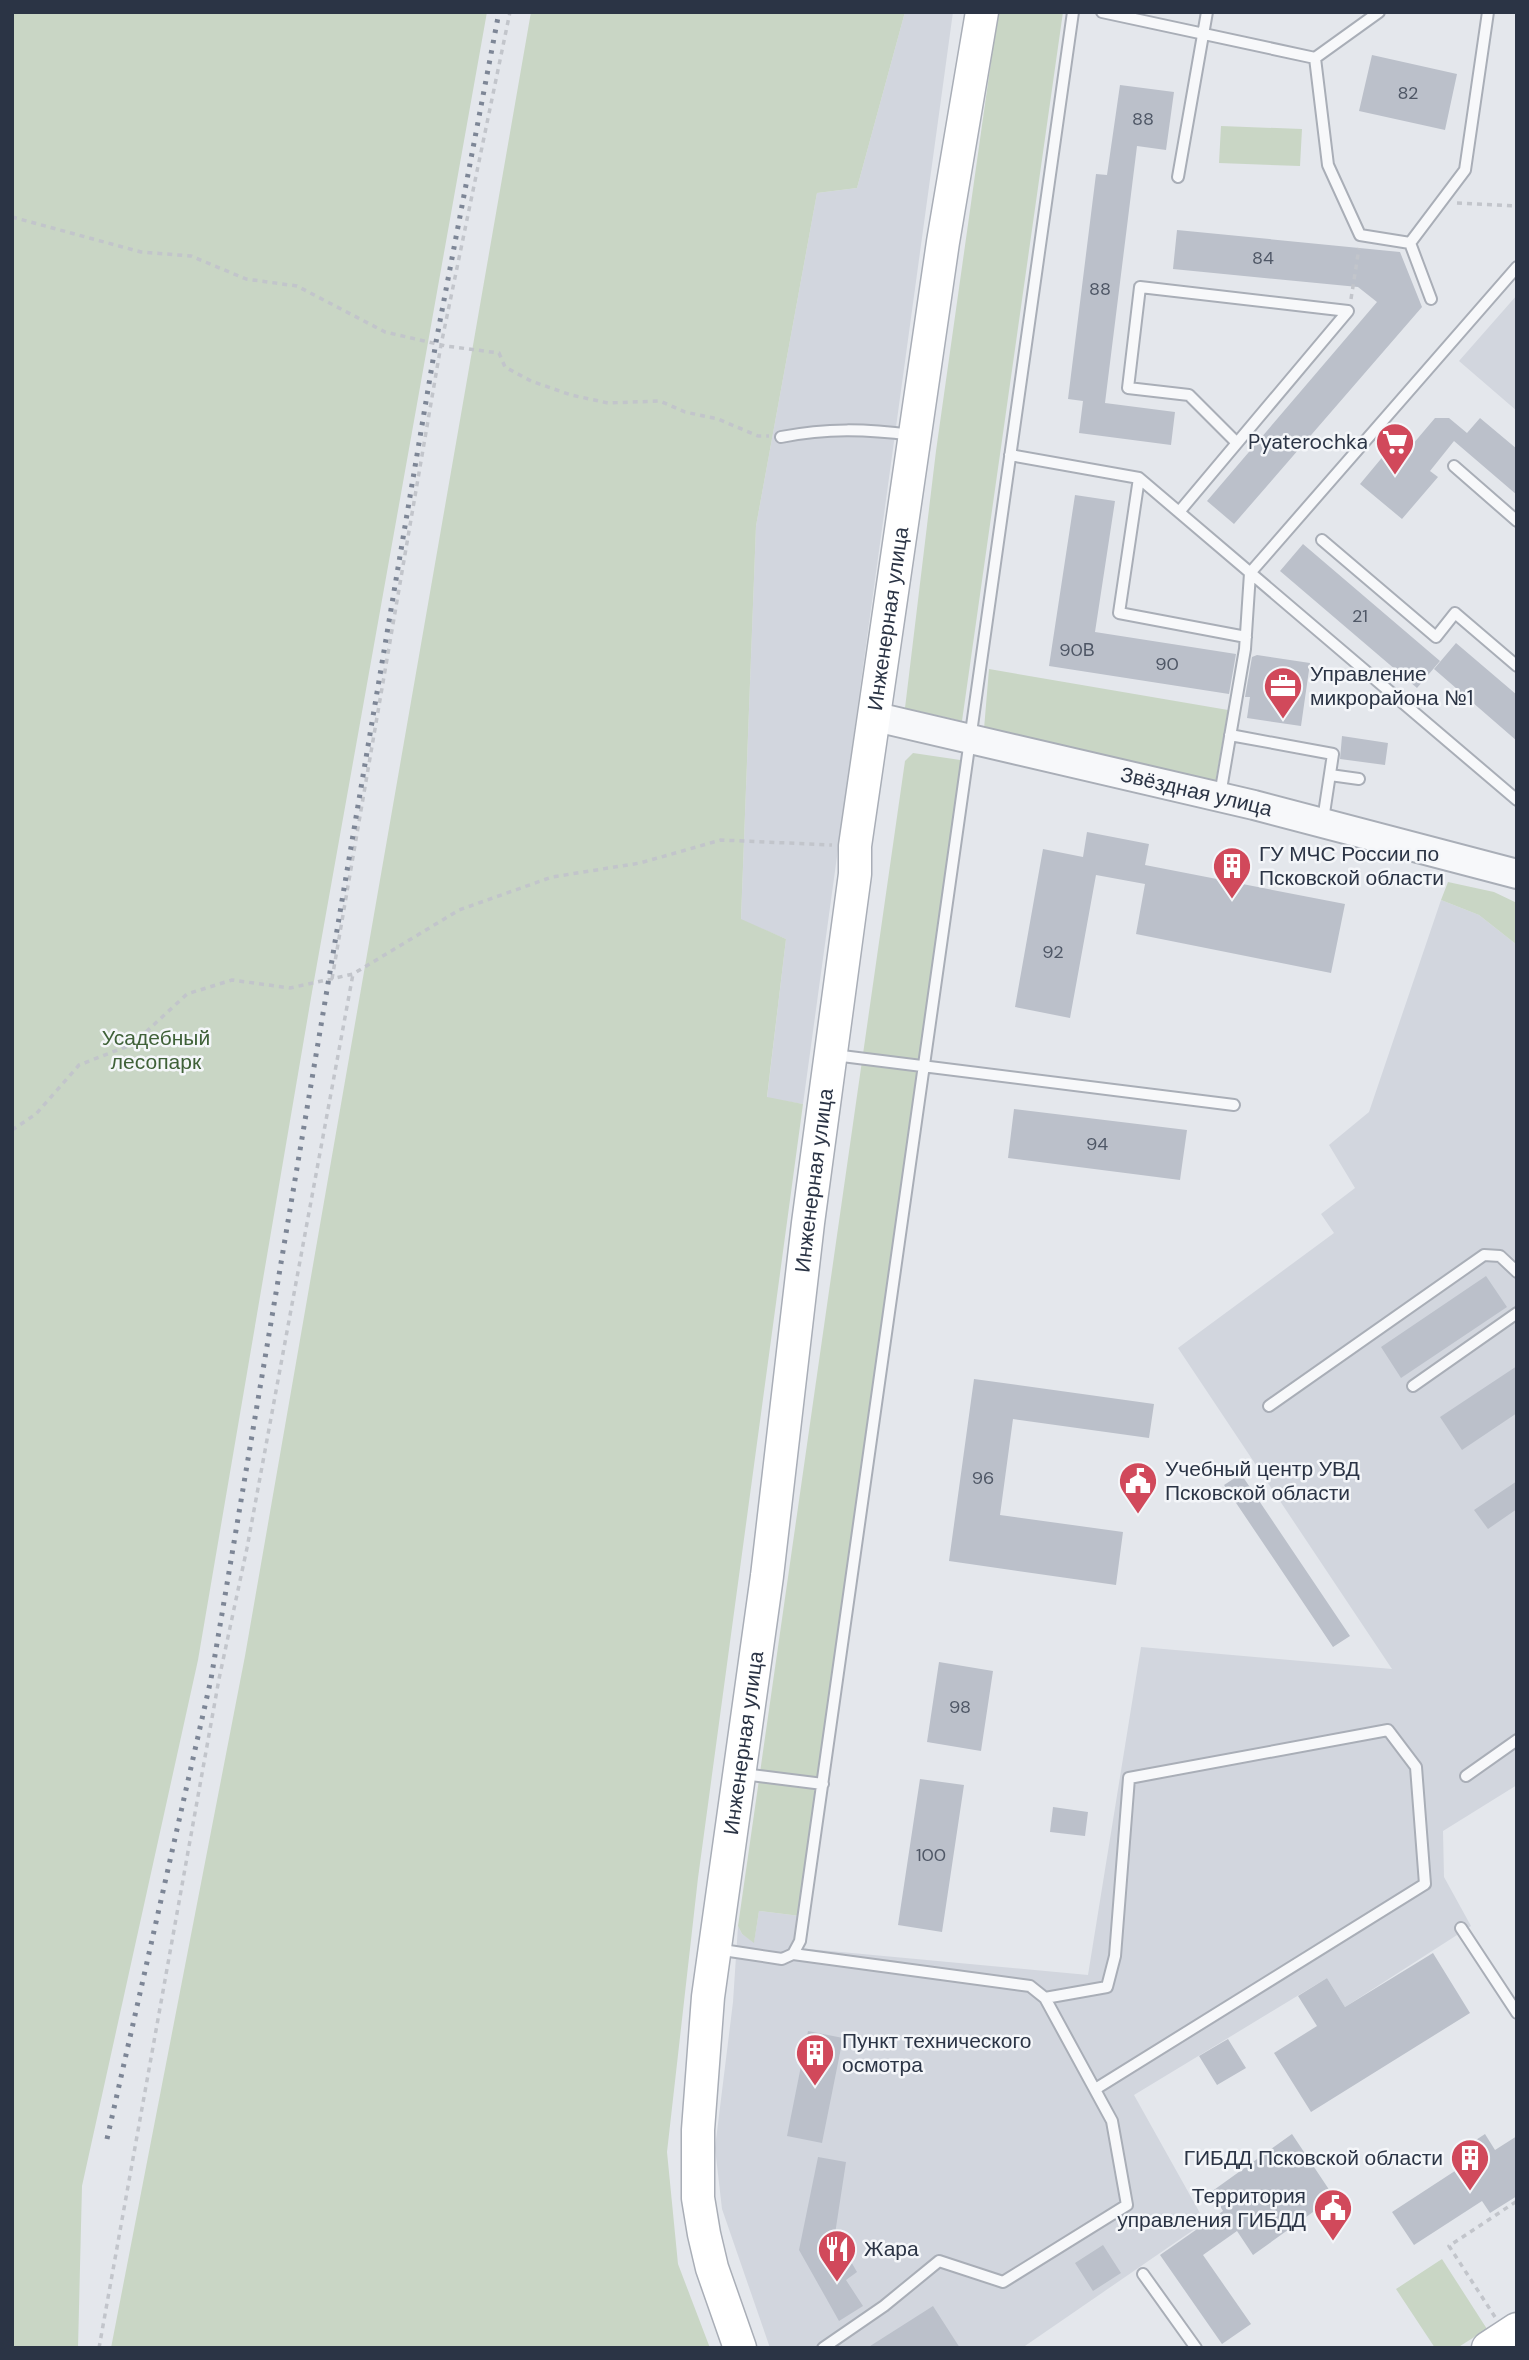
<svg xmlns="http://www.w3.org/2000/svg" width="1529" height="2360" viewBox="0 0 1529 2360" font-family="'DM Sans',sans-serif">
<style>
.built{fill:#d2d6de}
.green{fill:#c9d6c5}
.building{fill:#bbc0ca}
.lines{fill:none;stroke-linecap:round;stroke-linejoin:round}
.service-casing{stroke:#a9aeb7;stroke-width:14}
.tertiary-casing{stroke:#a9aeb7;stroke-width:32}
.secondary-casing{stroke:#a9aeb7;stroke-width:35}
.path{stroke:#c2c5cb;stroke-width:3.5;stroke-dasharray:5 5;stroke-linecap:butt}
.service{stroke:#f7f8fa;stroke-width:10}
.tertiary{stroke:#f7f8fa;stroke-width:28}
.secondary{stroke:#fff;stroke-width:32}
.rail{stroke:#7d8696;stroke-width:5;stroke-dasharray:3.5 7;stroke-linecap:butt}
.labels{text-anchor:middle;stroke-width:5;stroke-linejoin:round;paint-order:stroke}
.number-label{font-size:18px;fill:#4f5766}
.poi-label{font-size:21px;fill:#2b3445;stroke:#f4f6f9;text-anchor:start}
.street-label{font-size:21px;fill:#2b3445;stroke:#f4f6f9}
.park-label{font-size:21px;fill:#3f6138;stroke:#f4f6f9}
</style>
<rect width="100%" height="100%" fill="#e4e7ec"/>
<!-- built -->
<path class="built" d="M905,12H953L803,1104L767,1098L786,939L741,920L756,526L817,193L857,188Z
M1517,295V411L1459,361Z
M1441,900L1479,915L1517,945V1785L1443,1831L1444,1877L1471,1926L1345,2007L1327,1978L1134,2095L1205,2222L1022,2348H770L722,2209L715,2148L733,2002L738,1926L742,1934L754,1942L759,1911L800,1916L798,1948L1088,1975L1141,1647L1392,1669L1178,1348L1334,1233L1321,1214L1355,1188L1329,1145L1369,1112Z"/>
<!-- green -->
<path class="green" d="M12,12H487L312,992L198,1660L82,2186L78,2348H12Z
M531,12H905L857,188L817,193L756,526L741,919L786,939L767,1097L803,1104L698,1878L667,2152L678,2264L710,2348H111L245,1656Z
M998,12H1063L962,721L905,708L936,451Z
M1221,126L1302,129L1300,166L1219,163Z
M989,669L1228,710L1215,784L984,729Z
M913,753L967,761L800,1916L759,1911L754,1943L742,1934L738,1926L905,761Z
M1448,882L1494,892L1517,903V945L1479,915L1441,900Z
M1442,2259L1487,2329L1457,2348H1435L1396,2289Z"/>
<!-- building -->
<path class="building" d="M1372,55L1457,74L1445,130L1359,111Z
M1120,85L1174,92L1166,150L1137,146L1105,403L1175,412L1171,445L1079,433L1083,401L1068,399L1096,174L1107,175Z
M1177,230L1400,252L1422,307L1234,524L1207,501L1377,302L1358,287L1173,269Z
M1435,418H1449L1467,433L1480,418L1517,449V495L1454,441L1430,471L1438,477L1402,519L1360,484L1395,442L1407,451Z
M1075,495L1115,501L1095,632L1236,654L1229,694L1049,666Z
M1303,544L1440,661L1417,688L1280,571Z
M1456,643L1517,695V741L1434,669Z
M1257,655L1310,663L1301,726L1247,718L1250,697H1245L1252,657Z
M1342,736L1388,743L1385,765L1340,759Z
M1087,832L1149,844L1145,865L1345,904L1331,973L1136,934L1145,884L1096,875L1070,1018L1015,1007L1043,849L1083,857Z
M1014,1109L1187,1130L1180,1180L1008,1158Z
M1486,1276L1507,1307L1401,1378L1381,1347Z
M1517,1366V1413L1462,1450L1440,1417Z
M974,1379L1154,1404L1149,1438L1013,1419L1000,1515L1123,1532L1116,1585L949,1561Z
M1241,1474L1350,1636L1333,1647L1224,1485Z
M1517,1481V1509L1488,1529L1474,1510Z
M939,1662L993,1671L981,1751L927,1742Z
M920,1779L964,1785L942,1932L898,1925Z
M1053,1807L1088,1812L1085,1836L1050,1832Z
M1433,1953L1470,2013L1311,2112L1274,2053L1317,2026L1298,1996L1327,1978L1345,2007Z
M808,2031L843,2038L822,2143L787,2136Z
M1228,2039L1246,2068L1217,2085L1199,2056Z
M1292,2134L1334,2197L1253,2255L1237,2231L1203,2255L1251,2324L1222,2344L1160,2255L1223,2211L1211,2192Z
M1485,2134L1495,2150L1517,2136V2196L1490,2213L1482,2201L1414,2245L1392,2212L1461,2167L1453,2155Z
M818,2157L846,2162L835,2234L857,2272L846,2280L863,2306L839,2321L799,2250Z
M1103,2245L1121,2273L1093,2291L1075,2263Z
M933,2306L960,2348H867Z"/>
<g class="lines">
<!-- service casing -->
<g class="service-casing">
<path id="service" d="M1102,12L1315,58L1379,12
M1315,58L1328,165L1360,235L1410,243L1431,299
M1178,177L1207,12
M1410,243L1465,170L1488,12
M781,437C827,428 866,429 912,435
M1010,455L1139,478L1517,800
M1454,466L1517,521
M1139,478L1119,613L1246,637
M1179,512L1348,311L1140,287L1128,388L1189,395L1237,443
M1322,540L1436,637L1455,613L1517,666
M1230,735L1333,754L1323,820
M1330,775L1359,779
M1220,795L1245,649L1250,573L1517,267
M834,1055L1234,1105
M1413,1386L1517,1313
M1269,1406L1484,1255L1500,1256L1517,1272
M743,1774L823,1784
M1466,1776L1517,1740
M1461,1928L1517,2013
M716,1949L782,1959L793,1954L800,1941L1073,12
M793,1954L1030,1986L1045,1998L1112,2121L1127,2205L1003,2282L939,2261L884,2306L823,2348
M1045,1998L1107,1987L1115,1956L1129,1778L1388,1730L1416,1767L1425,1884L1097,2088
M1143,2274L1196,2348"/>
</g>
<!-- tertiary casing -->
<g class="tertiary-casing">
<g id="tertiary">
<path id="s1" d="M876,717L1254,805L1517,874"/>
</g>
</g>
<!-- secondary casing -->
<g class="secondary-casing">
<g id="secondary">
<path id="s2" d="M740,2348L712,2268L704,2234L698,2198V2130L708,1997L767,1576L808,1223L855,874V846L943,242L982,12"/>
<path d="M1488,2348L1517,2329"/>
</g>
</g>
<!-- path -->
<path class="path" d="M1457,203L1517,206
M12,217L141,252L191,256L246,279L297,286L385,332L446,346L499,353L505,367L531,381L571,395L608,403L660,401L685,412L718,419L758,436H769
M1351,299L1359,248
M332,979L441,345L510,12
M12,1130L36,1114L79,1065L133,1044L187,994L232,980L290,988L353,974L459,910L552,877L640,863L721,840L832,845
M1495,2317L1449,2246L1517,2201
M99,2348L219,1679L247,1548L353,974"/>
<!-- service -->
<use href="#service" class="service"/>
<!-- tertiary -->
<use href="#tertiary" class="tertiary"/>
<!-- secondary -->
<use href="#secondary" class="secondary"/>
<!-- rail -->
<path class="rail" d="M107,2139L211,1679L436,342L499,12"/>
</g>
<!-- icons -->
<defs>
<g id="supermarket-pin" transform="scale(2.0125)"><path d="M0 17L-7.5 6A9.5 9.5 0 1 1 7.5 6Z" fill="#d1495b" stroke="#f4f6f9"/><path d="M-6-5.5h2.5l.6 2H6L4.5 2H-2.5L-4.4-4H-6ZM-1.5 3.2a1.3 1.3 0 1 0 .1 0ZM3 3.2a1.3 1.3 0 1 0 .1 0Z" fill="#fff"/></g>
<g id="office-pin" transform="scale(2.0125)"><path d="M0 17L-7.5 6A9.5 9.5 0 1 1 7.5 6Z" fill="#d1495b" stroke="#f4f6f9"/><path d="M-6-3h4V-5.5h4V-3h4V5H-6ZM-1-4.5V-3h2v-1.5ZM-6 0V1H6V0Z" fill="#fff"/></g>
<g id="building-pin" transform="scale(2.0125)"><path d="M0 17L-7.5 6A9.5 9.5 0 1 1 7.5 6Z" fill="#d1495b" stroke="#f4f6f9"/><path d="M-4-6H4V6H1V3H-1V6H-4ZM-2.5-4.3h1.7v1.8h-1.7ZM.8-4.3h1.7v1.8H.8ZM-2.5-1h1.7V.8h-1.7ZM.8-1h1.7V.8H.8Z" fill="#fff"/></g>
<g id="civic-pin" transform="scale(2.0125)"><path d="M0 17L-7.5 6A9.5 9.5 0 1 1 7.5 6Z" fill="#d1495b" stroke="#f4f6f9"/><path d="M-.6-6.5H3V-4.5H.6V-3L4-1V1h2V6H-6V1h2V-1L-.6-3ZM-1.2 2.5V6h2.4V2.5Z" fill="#fff"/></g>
<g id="restaurant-pin" transform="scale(2.0125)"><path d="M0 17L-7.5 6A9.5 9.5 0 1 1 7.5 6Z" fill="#d1495b" stroke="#f4f6f9"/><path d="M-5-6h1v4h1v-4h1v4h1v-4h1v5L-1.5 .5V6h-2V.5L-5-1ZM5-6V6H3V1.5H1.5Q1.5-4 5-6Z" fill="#fff"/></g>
</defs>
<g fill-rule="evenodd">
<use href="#supermarket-pin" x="1395" y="442"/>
<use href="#office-pin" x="1283" y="686"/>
<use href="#building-pin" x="1232" y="866"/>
<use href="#civic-pin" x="1138" y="1481"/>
<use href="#building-pin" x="815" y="2053"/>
<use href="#building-pin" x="1470" y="2158"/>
<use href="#civic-pin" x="1333" y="2208"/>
<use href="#restaurant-pin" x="837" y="2249"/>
</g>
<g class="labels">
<!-- number labels -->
<g class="number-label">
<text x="1408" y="99">82</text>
<text x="1143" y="125">88</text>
<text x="1263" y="264">84</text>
<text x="1100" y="295">88</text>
<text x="1360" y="622">21</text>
<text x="1077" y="656">90В</text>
<text x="1167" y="670">90</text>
<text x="1053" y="958">92</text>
<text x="1097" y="1150">94</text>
<text x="983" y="1484">96</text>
<text x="960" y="1713">98</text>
<text x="931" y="1861">100</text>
</g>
<!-- poi labels -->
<g class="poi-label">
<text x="1368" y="449" text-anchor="end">Pyaterochka</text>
<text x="1310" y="681">Управление<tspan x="1310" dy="24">микрорайона №1</tspan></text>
<text x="1259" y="861">ГУ МЧС России по<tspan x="1259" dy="24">Псковской области</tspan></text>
<text x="1165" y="1476">Учебный центр УВД<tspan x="1165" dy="24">Псковской области</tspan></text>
<text x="842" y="2048">Пункт технического<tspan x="842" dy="24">осмотра</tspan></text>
<text x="1443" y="2165" text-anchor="end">ГИБДД Псковской области</text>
<text x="1306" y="2203" text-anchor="end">Территория<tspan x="1306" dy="24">управления ГИБДД</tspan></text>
<text x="864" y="2256">Жара</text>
</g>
<!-- street labels -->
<g class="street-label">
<text dy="7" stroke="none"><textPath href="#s2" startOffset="1748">Инженерная улица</textPath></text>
<text dy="7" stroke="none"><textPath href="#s1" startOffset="329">Звёздная улица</textPath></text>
<text dy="7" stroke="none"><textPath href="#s2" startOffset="1181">Инженерная улица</textPath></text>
<text dy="7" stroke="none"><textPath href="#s2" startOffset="614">Инженерная улица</textPath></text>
</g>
<!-- park labels -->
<g class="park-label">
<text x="156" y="1045">Усадебный<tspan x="156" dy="24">лесопарк</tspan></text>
</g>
</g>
<!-- border -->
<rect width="1529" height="2360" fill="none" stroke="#2b3445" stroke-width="28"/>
</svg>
